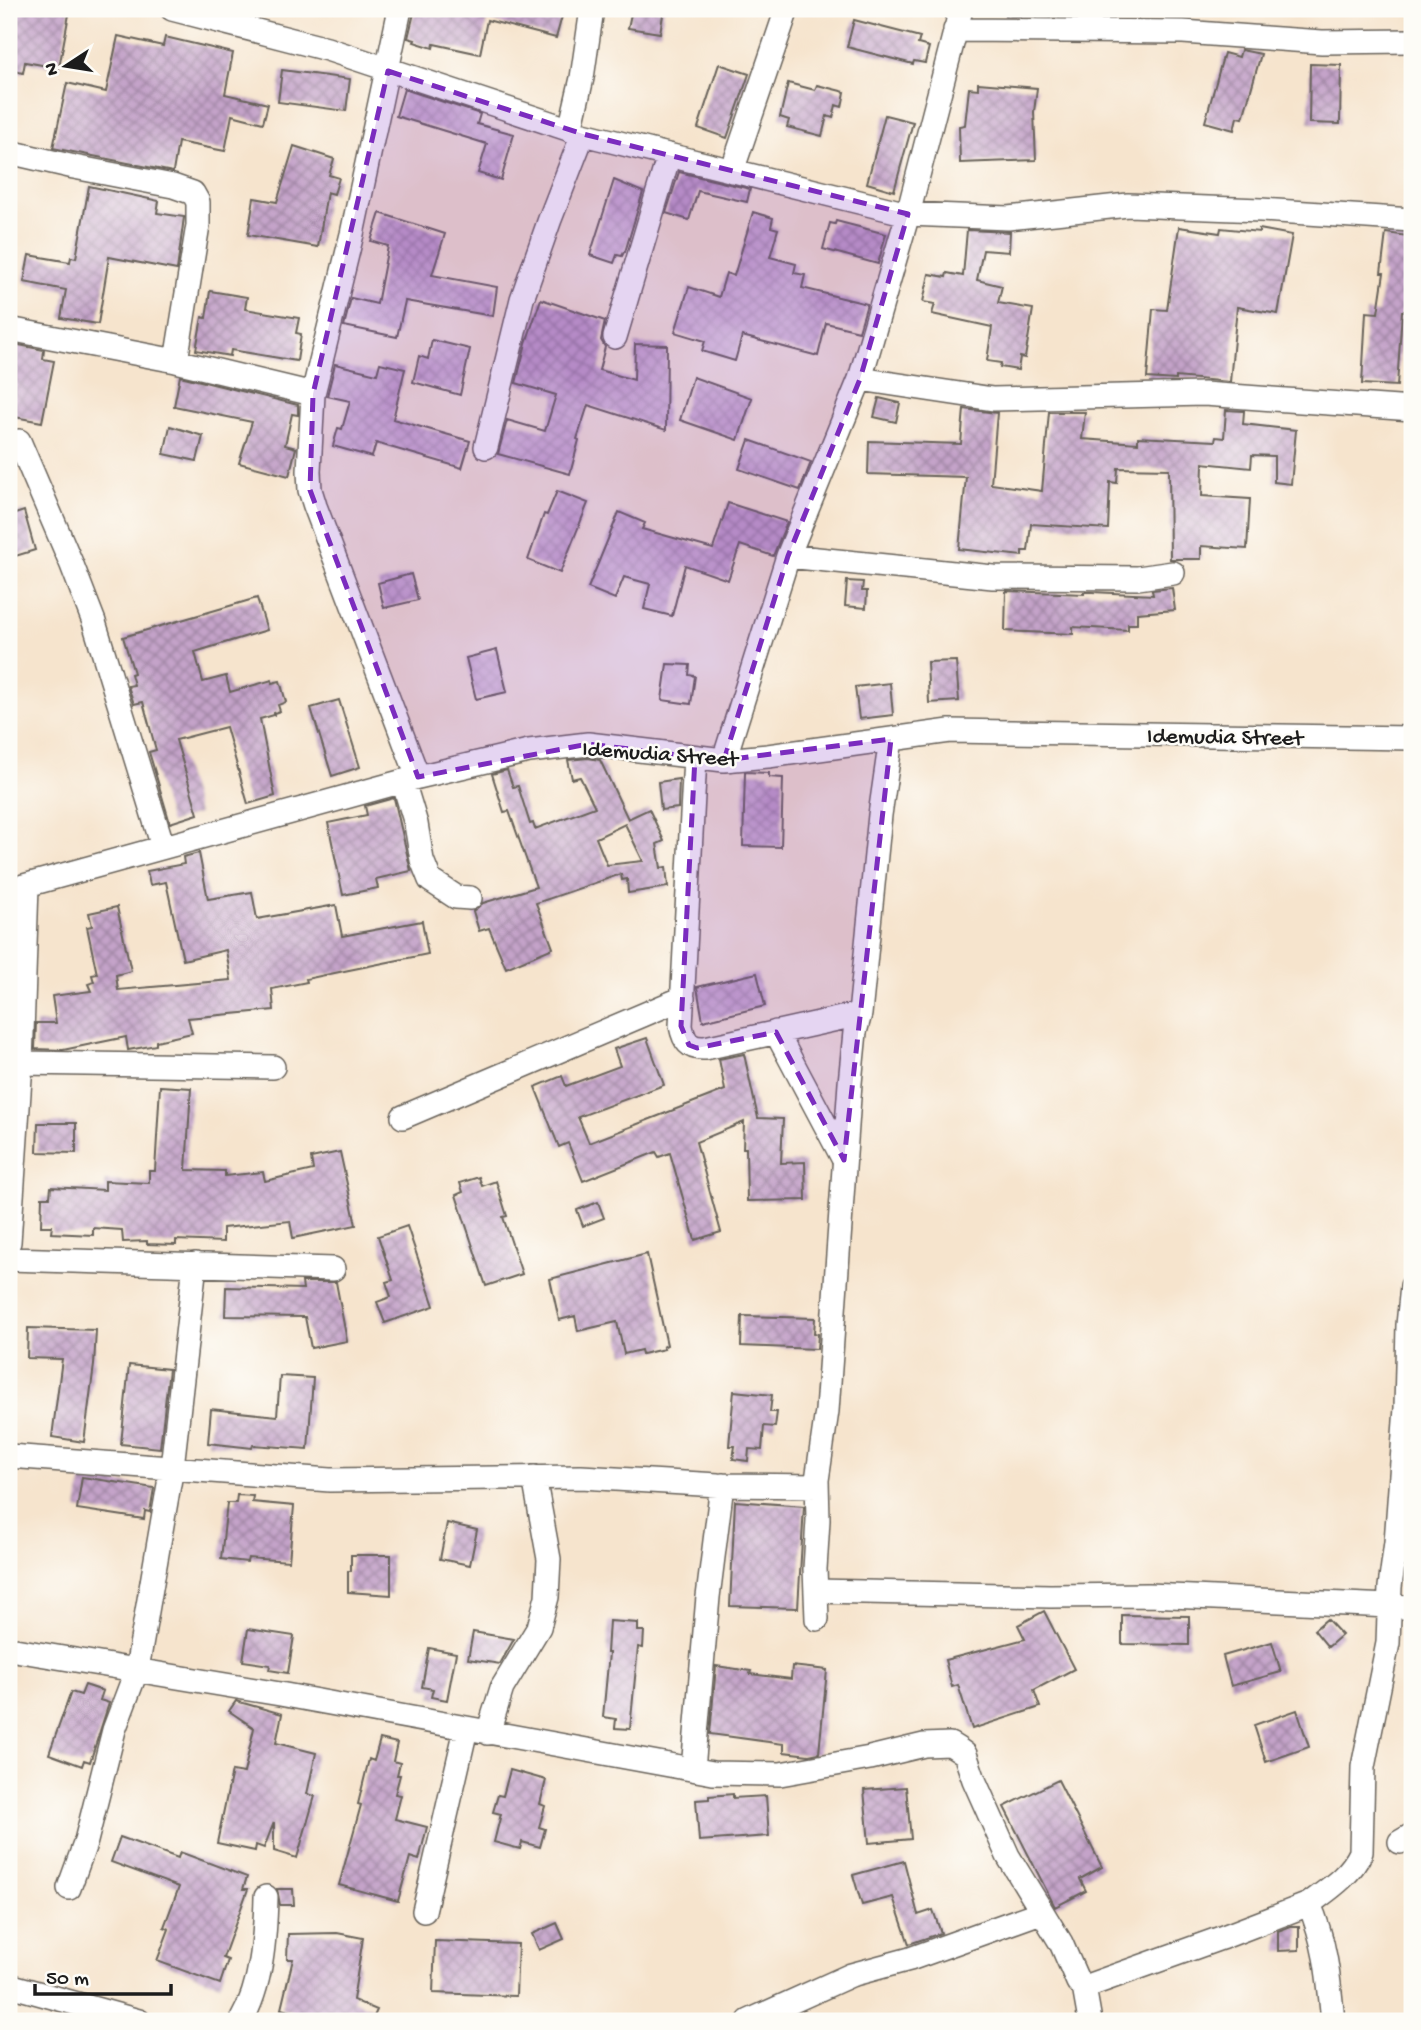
<svg xmlns="http://www.w3.org/2000/svg" width="1421" height="2030" viewBox="0 0 1421 2030" font-family="'Gochi Hand',sans-serif">
<style>
.building{fill:url(#building-cross-hatch);fill-rule:evenodd}
.lines{fill:none;stroke-linecap:round;stroke-linejoin:round}
.minor-casing{stroke:#68625a;stroke-width:26}
.minor{stroke:#fff;stroke-width:23}
.marked{fill:#7b2cbf;fill-opacity:0.2;stroke:#7b2cbf;stroke-width:5;stroke-dasharray:14 9;stroke-linejoin:round}
.labels{text-anchor:middle;stroke-width:5;stroke-linejoin:round;paint-order:stroke}
.street-label{font-size:23px;fill:#1c1c1c;stroke:#fdfcf7}
</style>
<defs>
<pattern id="building-cross-hatch" width="8" height="8" patternUnits="userSpaceOnUse" patternTransform="scale(1.75)"><rect width="8" height="8" fill="#c4a3c9"/><path d="M0 0l8 8M0 8l8-8" fill="none" stroke="#9e84a2"/></pattern>
</defs>
<rect width="100%" height="100%" fill="#fdfcf7"/>
<filter id="ink" filterUnits="userSpaceOnUse"><feTurbulence type="fractalNoise" baseFrequency=".0143" numOctaves="2"/><feDisplacementMap in="SourceGraphic" scale="14" xChannelSelector="R" yChannelSelector="G"/><feConvolveMatrix kernelMatrix="1 2 1 2 8 2 1 2 1" color-interpolation-filters="sRGB"/></filter>
<filter id="wash" filterUnits="userSpaceOnUse"><feTurbulence type="fractalNoise" baseFrequency=".00686" numOctaves="4" result="noise"/><feDisplacementMap in="SourceGraphic" scale="28" xChannelSelector="R" yChannelSelector="G"/><feGaussianBlur stdDeviation="1.57" result="paint"/><feColorMatrix in="noise" values="0 0 0 0 0 0 0 0 0 0 0 0 0 0 0 0 0 1.4 0 .05"/><feComposite in="paint" operator="in"/></filter>
<g filter="url(#wash)">
<rect width="100%" height="100%" fill="#f6e4cd"/>
<g id="blocks">
<!-- building -->
<path class="building" d="M9,9H70L59,68L25,62L23,73L9,70Z
M415,9H564L556,38L487,20L480,54L434,44L433,48L414,42L415,40L408,38Z
M632,9H664L660,33L628,28Z
M1005,9H1085V17L1005,16Z
M854,20L920,37L918,44L929,47L925,63L914,61L913,64L847,47Z
M118,36L163,46L165,37L233,53L225,94L268,104L263,123L232,115L225,151L178,142L173,172L53,148L67,83L106,92Z
M1241,50L1261,54L1243,118L1237,117L1234,130L1205,122L1224,53L1239,57Z
M719,64L749,74L727,138L698,128Z
M1310,64L1341,65L1340,124L1309,123Z
M282,70L350,79L346,111L278,102Z
M788,83L815,90L817,85L845,92L842,107L836,105L833,118L827,116L822,136L787,127L789,120L780,117Z
M978,83L1037,88L1034,112L1036,160L960,163L959,126L965,125L969,88L978,89Z
M404,89L480,114L477,124L514,134L501,180L478,173L487,144L396,116Z
M885,115L913,122L894,191L867,183Z
M294,146L334,159L329,175L339,178L334,194L327,192L318,247L248,235L254,198L277,202Z
M679,172L750,189L747,202L698,191L689,220L666,213Z
M614,180L643,192L625,252H624L622,256L617,255L614,263L590,255Z
M89,186L159,201L157,213L184,217L177,270L109,257L98,324L61,318L66,290L24,282L29,255L70,262L71,257L76,258Z
M753,212L773,218L771,227L778,229L770,257L796,264L794,273L805,275L802,288L867,304L859,331L826,323L818,356L742,336L735,361L702,351L705,341L675,332L689,287L719,297L726,273L734,276Z
M380,213L445,234L432,275L497,287L493,316L405,301L397,337L344,326L351,298L377,304L388,246L371,241Z
M836,221L886,234L878,264L823,249L830,223L835,224Z
M1179,227L1220,233L1221,228L1259,232V229L1292,235L1278,314L1237,307L1230,382L1176,377V380L1147,378L1153,309L1167,310Z
M967,230L1010,232L1009,252L983,250L977,280L1002,286L998,303L1033,309L1025,358L1020,357L1018,370L1000,367L1001,363L987,361L992,327L932,314L935,304L923,302L929,274L946,277L947,273L963,276Z
M1386,233L1408,236L1407,248L1412,249V307L1406,306V311H1402L1397,386L1362,384L1366,312L1378,313L1384,273H1381Z
M210,291L247,297L245,309L299,318L296,333L301,334L297,361L231,350L230,356L196,350L202,317L206,318Z
M541,299L605,321L601,340L605,347L599,370L634,380L635,344L667,345L666,430L588,405L577,439L579,440L570,474L498,454L507,420L545,431L556,395L516,383L526,343Z
M432,340L470,349L460,395L413,382L419,356L428,359Z
M9,343L44,350L43,359L54,361L42,422L9,416Z
M380,363L405,369L393,419L470,441L462,468L376,443L372,457L333,446L338,428L342,429L350,401L327,396L335,364L377,374Z
M180,376L298,405V415L292,414L285,445L296,448L289,476L239,463L252,422L174,406Z
M693,377L752,398L738,440L680,420Z
M879,398L900,403L896,422L874,417Z
M964,409L997,413L991,484L1042,491L1049,412H1085L1082,439L1138,443V437L1215,441L1216,437L1224,438L1226,410L1244,411L1243,424L1296,430L1291,484L1274,482V456L1252,455L1251,468L1203,463L1202,496L1250,499L1247,549L1201,546V559H1170L1169,469L1118,468L1117,483L1110,482L1108,529L1031,524L1028,551H1022V556L959,549L966,477L868,474L869,441L961,444Z
M170,426L203,436L197,461L164,454Z
M749,440L811,462L800,490L739,469Z
M557,491L588,503L560,573L528,560L544,514L547,515Z
M728,503L787,522L773,556L740,545L728,580L685,565L672,616L644,609L650,584L624,577L615,599L588,588L619,512L645,523L642,529L713,549Z
M24,511L35,550L9,558V516Z
M411,574L418,600L384,608L378,583Z
M847,581L863,582L862,591H867L866,608L845,606Z
M1172,588L1175,610L1137,613V624H1128V630L1073,627V634L1005,631L1006,591L1084,594V592H1092L1153,595L1152,590Z
M257,598L267,630L195,652L203,682L226,676L230,692L272,680V683L280,681L286,702L278,705L280,711L274,713V715L260,719L275,796L248,804L226,727L176,740L198,814L170,823L149,752L156,750L143,702L134,704L128,686L134,685L131,674L134,673L123,637Z
M497,650L507,692L476,699L466,658Z
M956,661L959,701L929,703L927,662Z
M667,664L690,665L689,675L695,676L691,704L662,700Z
M890,683L893,715L859,719L855,687Z
M339,700L360,767L332,776L311,708Z
M588,758L600,760L628,819L649,809L664,841L657,844L661,868L666,867L668,887L628,893L627,879L622,880L621,874L536,903L553,948L506,968L489,928L479,931L473,911L483,903L536,887L509,811L504,812L492,774L507,770L513,787L518,786L530,824L533,823L535,829L595,807L580,777L572,779L568,760ZM625,824L643,861L607,865L596,838Z
M745,772L769,773V777L783,778L781,847L743,846Z
M679,779L678,808L661,810L658,782Z
M394,798L411,871L376,879L378,888L343,895L328,823L367,815L365,806Z
M199,853L208,899L252,892L257,919L336,905L342,936L422,921L428,954L349,970L306,979L307,982L272,989L274,1010L188,1018L192,1033L156,1041V1045L128,1050L126,1037L63,1050L35,1049L36,1023H56L52,996L91,991L88,984L94,982L92,975L97,974L87,927L92,926L89,913L117,907L131,971L116,975L118,990L231,980L226,950L183,960L166,882L150,885L147,871L184,864L183,857Z
M757,973L765,1006L703,1021L697,987Z
M647,1038L664,1085L578,1117L589,1143L725,1090L719,1059L744,1054L758,1118L783,1119L781,1163L805,1162L806,1200L747,1201L746,1148H743L744,1122L696,1142L721,1232L695,1240L670,1153L659,1157L656,1152L583,1181L568,1143L559,1147L535,1087L562,1076L566,1086L620,1066L614,1049Z
M160,1086L191,1088L186,1170L225,1171V1176L263,1172L265,1181L313,1170L311,1158L340,1152L356,1225L293,1238L290,1221L223,1228V1242L176,1240V1245L147,1244V1241L123,1242L122,1230L93,1228V1235L51,1233L52,1226H41L42,1197H50L51,1187L105,1190V1181L149,1183V1171H155Z
M38,1123H76V1153L37,1152Z
M479,1177L482,1186L496,1181L507,1216L503,1217L522,1274L486,1286L456,1195L463,1192L460,1183Z
M598,1202L604,1218L583,1226L577,1210Z
M407,1226L434,1306L385,1323L377,1302L391,1297L386,1282L393,1280L378,1236Z
M647,1254L667,1345L663,1347L664,1349L642,1354L641,1350L624,1354L617,1322L578,1331L575,1316L559,1320L550,1279Z
M302,1282H336L347,1341L311,1348L305,1317L225,1316L226,1287L303,1289Z
M742,1316L815,1318L814,1333L818,1334L817,1349L741,1346Z
M28,1328L96,1330L94,1365L84,1442L52,1437L62,1359L27,1358Z
M129,1365L169,1369L160,1448L121,1444Z
M280,1376L313,1378L308,1449L253,1445L252,1448L208,1443L211,1409L277,1416Z
M734,1391L772,1395L770,1412H777L775,1427L764,1426L762,1450L749,1449L748,1461L733,1459L735,1446H729Z
M82,1477L154,1488L150,1512L145,1511L144,1519L77,1509Z
M237,1495L253,1496L252,1502L294,1506L289,1561L248,1558L247,1562L221,1559L227,1503H236Z
M735,1501L804,1506L798,1608L730,1606Z
M447,1523L477,1530L470,1565L440,1559Z
M351,1555H391V1595L348,1592V1571H351Z
M1044,1611L1074,1669L1034,1690L1040,1707L972,1729L958,1685L952,1687L945,1660L1025,1639L1018,1625Z
M1122,1615L1189,1616V1645L1122,1644Z
M1327,1619L1342,1635L1328,1647L1314,1630Z
M609,1621L638,1623V1631H644L643,1648L638,1647L630,1729L615,1728L616,1719L603,1717L609,1653H607Z
M248,1629L294,1636L288,1673L269,1670L270,1665L243,1661Z
M473,1632L514,1639L500,1664L468,1659Z
M1272,1642L1281,1672L1231,1686L1223,1656Z
M429,1648L456,1653L447,1700L431,1697L433,1689L422,1687Z
M716,1666L751,1671L750,1674L791,1679L792,1666L827,1670L819,1753L809,1755L784,1752V1744L710,1734Z
M85,1685L103,1691L100,1700L109,1703L90,1762L84,1760L82,1766L49,1754L71,1692L81,1695Z
M236,1701L282,1714L276,1743L316,1753L307,1794L315,1796L297,1858L274,1851V1822L264,1848L256,1845L255,1851L217,1843L232,1771L244,1773L254,1728L229,1711Z
M1297,1710L1309,1747L1266,1762L1254,1725Z
M380,1739L397,1743L393,1761L400,1763L397,1775H400L395,1794L401,1795L395,1819L427,1827L419,1860L410,1857L398,1901L339,1885L361,1805L358,1804L369,1759L374,1761Z
M510,1770L546,1780L540,1804L545,1806L539,1827L545,1829L540,1847L522,1842L520,1849L494,1842L501,1814L493,1812L498,1795L503,1796Z
M1058,1780L1102,1867L1080,1879L1086,1891L1055,1907L1004,1807Z
M906,1787L911,1839L869,1843L864,1790Z
M733,1794V1798L766,1796L769,1836L699,1841L696,1800L709,1799V1796Z
M120,1837L178,1858L180,1852L247,1877L243,1889H248L223,1958L228,1960L220,1984L157,1961L169,1929L164,1927L179,1887L111,1862Z
M904,1861L918,1915L933,1910L941,1933L909,1944L893,1897L862,1905L853,1875Z
M277,1889H293L294,1905H280Z
M557,1923L564,1939L539,1950L532,1934Z
M1291,1926H1299V1950L1278,1951V1931Z
M337,1933L363,1938L353,2000L377,2010L372,2021H328L281,2009L293,1959H287L288,1934Z
M435,1941L518,1944L516,1996L433,1993Z"/>
</g>
</g>
<g filter="url(#ink)">
<use href="#blocks" fill-opacity="0" stroke="#68625a" stroke-width="2"/>
<g class="lines">
<!-- minor casing -->
<g class="minor-casing">
<path id="minor" d="M172,9L327,49L583,134L908,214L1008,218L1128,205L1261,210L1412,220
M400,9L352,234L313,394L309,471L310,490L315,506L418,777
M961,9L908,214L860,379L788,556L993,577L1138,578L1173,573
M955,30L1183,32L1322,42L1412,41
M570,130L582,78L592,9
M9,152L74,167L173,186L193,193L198,202V225L176,361
M732,171L787,9
M9,329L176,361L313,394
M615,337L669,155
M860,379L993,399L1204,394L1412,409
M19,441L72,565L94,622L163,847
M486,447L522,299L550,219L583,134
M695,757L681,1026C684,1041 689,1049 705,1048L860,1014L855,1032L850,1083L827,1411L817,1480L818,1520L815,1569L817,1619
M724,760L788,556
M403,781L416,824L422,860L430,880L456,897L470,898
M9,890L418,777L529,751L588,744L724,760L768,756L950,731L1412,738
M860,1014L880,815L891,739
M776,1032L844,1160
M21,1063L273,1067
M403,1117L683,998
M9,1242L21,1063L27,886
M9,1259L333,1269
M9,1456L330,1480L581,1477L718,1485L817,1486
M817,1591L1050,1596L1149,1595L1412,1607
M9,1649L280,1694L713,1773L780,1774L870,1758L924,1745L950,1744L958,1749L965,1754L974,1780L1008,1856L1061,1943L1078,1982L1084,1987L1090,2021
M488,1733L502,1688L539,1627L547,1597L549,1559L534,1477
M693,1769L708,1597L722,1485
M1400,1842L1412,1835
M69,1888L86,1841L114,1730L137,1669L172,1467L195,1264
M1309,1904C1329,1889 1351,1875 1361,1852L1363,1767L1388,1643L1390,1587L1396,1542L1406,1408L1408,1325L1412,1286
M424,1911L466,1729
M9,1985L139,2021
M1084,1987L1221,1938L1309,1904C1326,1942 1329,1981 1333,2021
M241,2021C262,1985 265,1938 266,1897
M749,2021L851,1975L910,1959L1041,1912"/>
</g>
<!-- minor -->
<use href="#minor" class="minor"/>
</g>
</g>
<!-- marked area -->
<path class="marked" d="M388,71L583,134L908,214L860,379L788,556L724,760L891,739L844,1160L776,1032L697,1048L689,1045L681,1026L695,757L588,744L418,777L310,490L313,394Z"/>
<g class="labels">
<!-- street labels -->
<g class="street-label">
<text transform="translate(1225 735) rotate(1)" y="8">Idemudia Street</text>
<text transform="translate(660 752) rotate(4)" y="8">Idemudia Street</text>
</g>
</g>
<!-- margin -->
<rect width="1421" height="2030" fill="none" stroke="#fdfcf7" stroke-width="35"/>
<!-- north arrow -->
<g transform="translate(66 66) rotate(258)" stroke="#fdfcf7" stroke-width="5" paint-order="stroke">
<path d="M0-5L12 26L0 18L-12 26Z" fill="#1c1c1c"/>
<text y="-10" font-size="19" font-weight="bold" text-anchor="middle" fill="#1c1c1c">N</text>
</g>
<!-- scale -->
<path d="M35 1984v10h136v-10" fill="none" stroke="#1c1c1c" stroke-width="3.5"/>
<text x="46" y="1984" font-size="21" fill="#1c1c1c" stroke="#fdfcf7" stroke-width="5" paint-order="stroke">50 m</text>
</svg>
